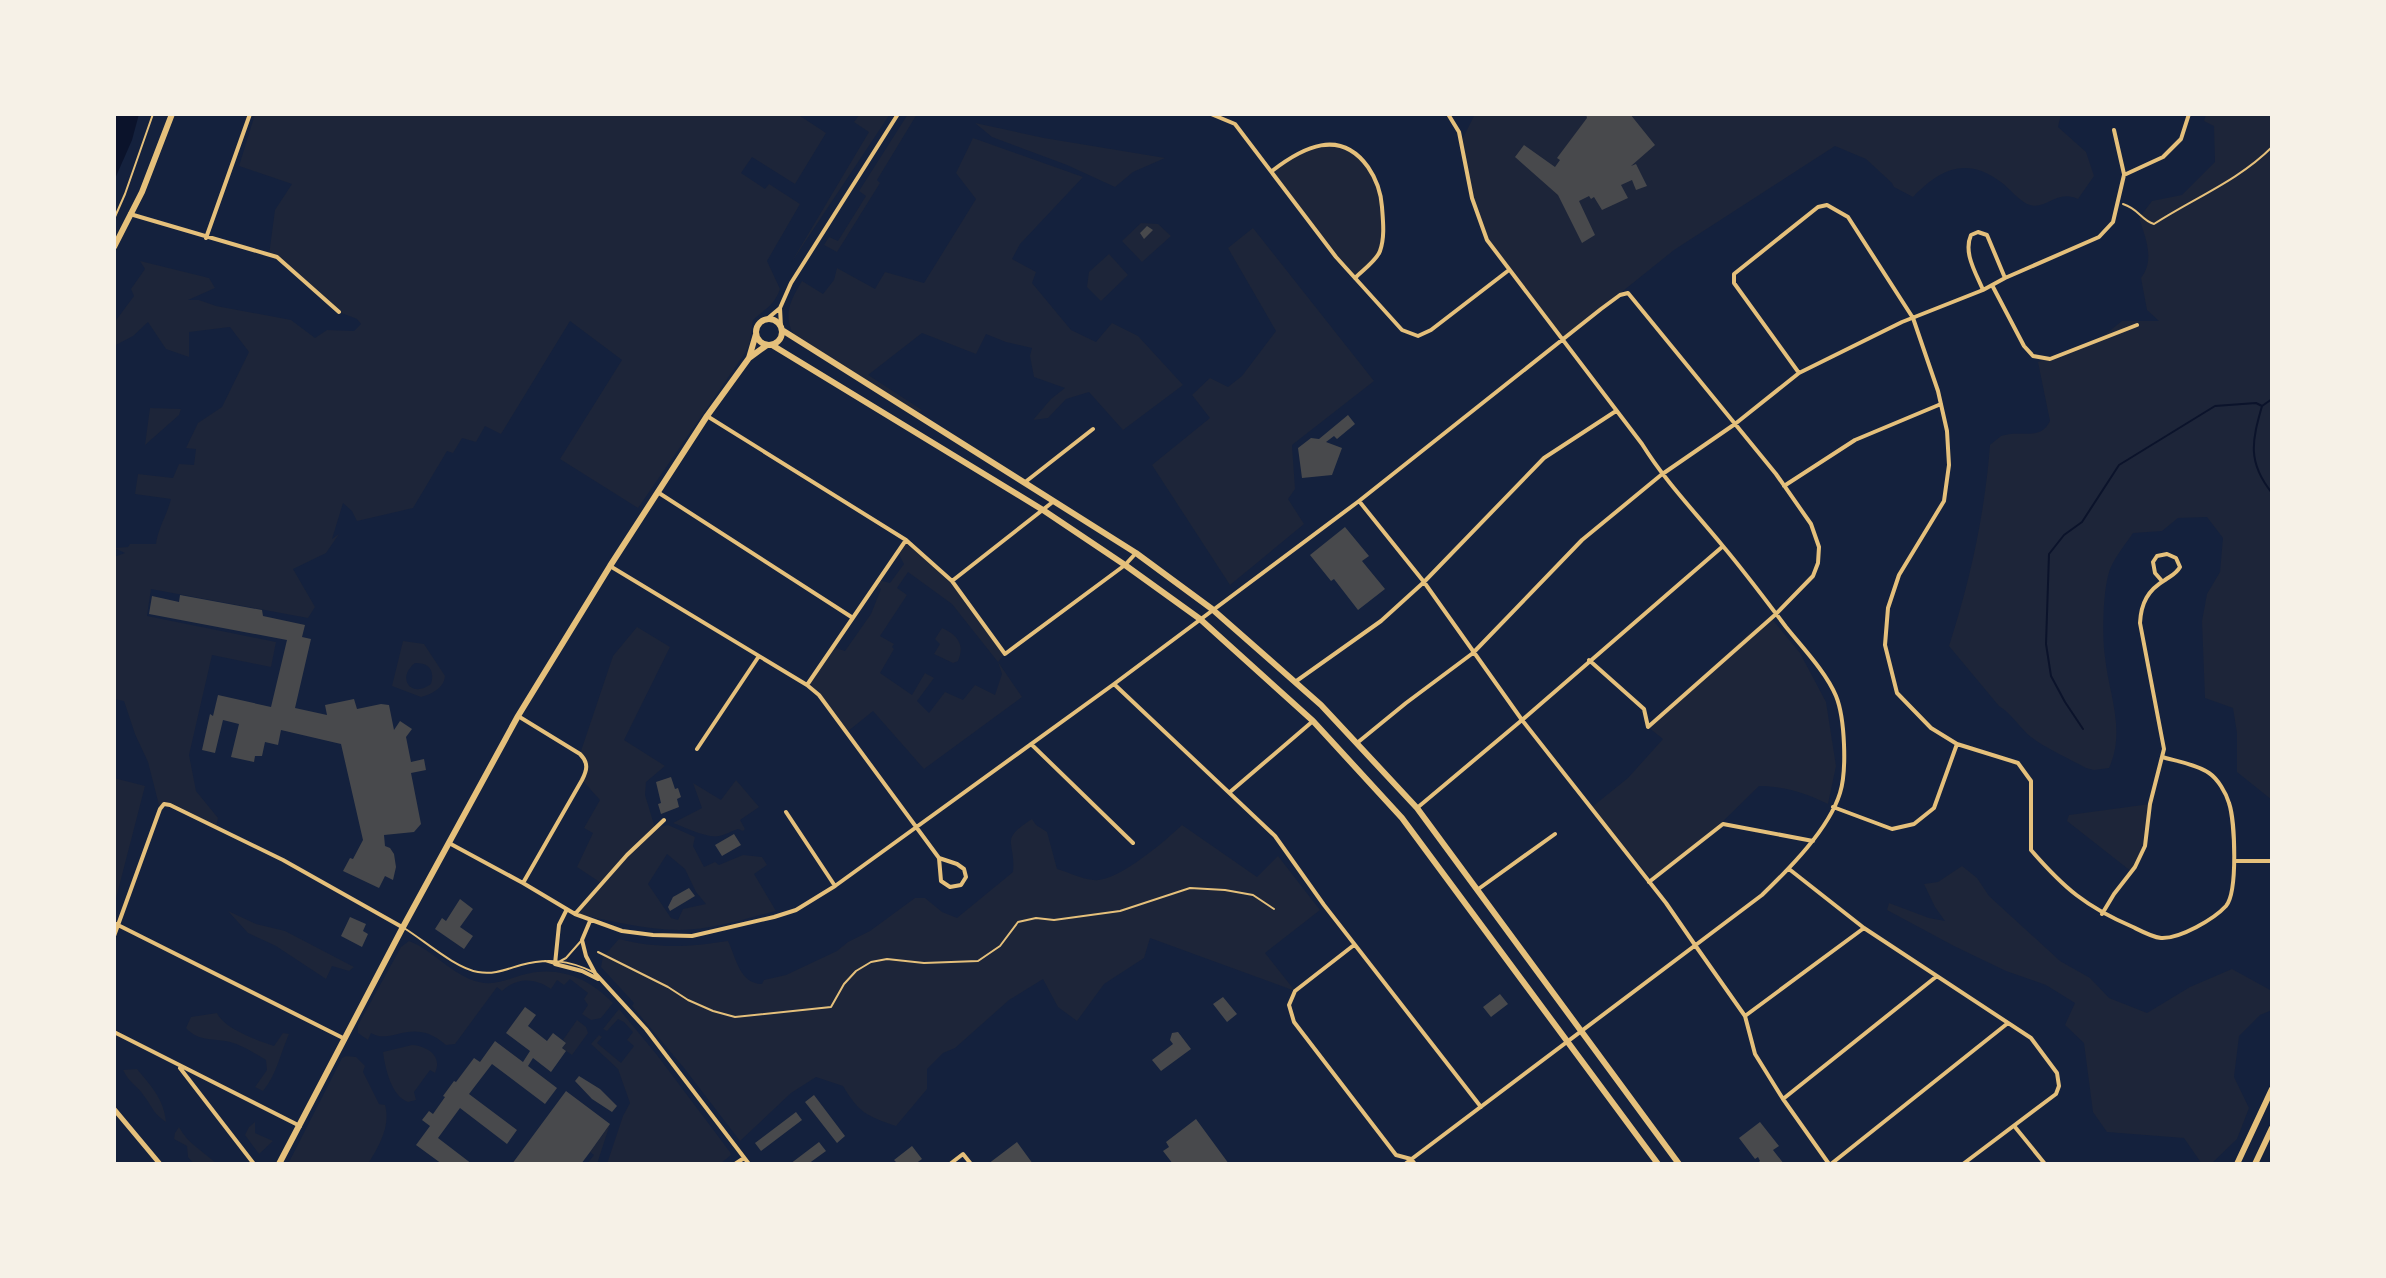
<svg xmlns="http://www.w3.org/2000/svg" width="2386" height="1278" viewBox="0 0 2386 1278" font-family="'Fira Sans',sans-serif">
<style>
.green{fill:#1d2539;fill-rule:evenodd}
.water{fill:#0b132b}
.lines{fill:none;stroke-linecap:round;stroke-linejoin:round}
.stream{stroke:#0b132b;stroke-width:2}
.building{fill:#48494c}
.path{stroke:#e5c07b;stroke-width:2}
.service{stroke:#e5c07b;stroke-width:2}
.minor{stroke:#e5c07b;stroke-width:4}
.tertiary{stroke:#e5c07b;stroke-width:5}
.secondary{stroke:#e5c07b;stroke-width:6}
</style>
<rect width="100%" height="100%" fill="#14213d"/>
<!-- green -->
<path class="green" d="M255,114H797L826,133L795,184L752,157L741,173L765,189L769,184L800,204L767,261L780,289C774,306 766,308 753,320L749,346L743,356L638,508L560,459L622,360L570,321L501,434L485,426L476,442L462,438L453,453L447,451L413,508L357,521L352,511L343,503L332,539L339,534L326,553L293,569L315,607L308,618L151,589L147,616L276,642L271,667L212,655L189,755L196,791L218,818L216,827L170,805L160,809L148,762L135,734L124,701L114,699V557L125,553L114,548L128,547L130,544H156C158,528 167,515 171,499L135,494L138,474L173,478L179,464L194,465L196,449L186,448L198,423L222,407L249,352L230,327L189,332V357L166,349L148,322L133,336L114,346V323L134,296L131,289L145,269L140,261L209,278L215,288L188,300H199L216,306L291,320L315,338L327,330L354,331L361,324L357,319L339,312L277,257L269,255L275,210L292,184L239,166Z
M860,114H890L791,263L869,132L854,122Z
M908,114H917L877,180L880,183L837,252L824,245L829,237L838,241L866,196L859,191Z
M1475,114H2061L2058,127L2086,152L2094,176L2078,199C2057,189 2046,210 2030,205C2020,202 2009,188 2001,182C1966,156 1940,169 1913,197L1894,187L1892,183L1866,159L1835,146L1674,250L1562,340L1487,240L1472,198L1461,142Z
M2206,114H2272V800L2237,772V733L2233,708L2205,698L2202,621L2207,594L2220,572L2223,538L2207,517L2178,518L2162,531L2133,533C2125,545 2111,561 2108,576C2103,595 2102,637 2105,657C2109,695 2126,731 2109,768L2094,770L2086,768C2068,758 2047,749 2031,737C2019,727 2012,714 1999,706L1949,646C1970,581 1985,513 1990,445C1991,444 2000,437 2001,436C2019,429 2040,442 2050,421L2038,362L2102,337L2122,321H2159L2147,310L2141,278C2155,260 2146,239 2139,218L2152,201L2182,195L2215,162L2214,126L2204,121Z
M975,123L1044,138L1165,158L1133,172L1115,187L1067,165L992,137Z
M973,138L1083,177L1020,244L1012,259L1036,272L1032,283L1071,330L1096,342L1112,323L1138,336L1183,385L1123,430L1089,392L1066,399L1048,418L1033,420L1051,399L1065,388L1034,377L1030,356L1032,348L1006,342L986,334L976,354L922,333L868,375L922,410L918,413L793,334C783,314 791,299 802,281L823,294L834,280L837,268L875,289L885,272L924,283L976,199L956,173Z
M1328,144C1334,145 1342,145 1347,147C1379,160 1389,220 1380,249C1377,260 1363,270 1355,278L1336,257L1272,171L1295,154Z
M1141,223L1158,224L1171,236L1142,262L1122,241Z
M1253,228L1374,381L1292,445L1295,489L1288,499L1304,524L1230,585L1152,465L1210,418L1192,395L1210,378L1228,387L1242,376L1276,331L1228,248Z
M1109,254L1128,275L1101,301L1087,287L1089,272Z
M150,408L181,409L179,415L145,445Z
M906,540L952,581L1005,654L998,662L1022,697L924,769L873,711L847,732L807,685L833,647L845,651L871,614L881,589L875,585L879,580L890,583L904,564L898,552ZM908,572L952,604L998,662L1002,674L995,695L975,685L963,700L945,692L929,713L917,701L934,678L925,673L912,695L880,673L894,649L892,647L894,644L880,636L907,595L897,588Z
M1772,619L1800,653L1826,702L1836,766L1828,804C1807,793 1783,786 1759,786L1710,834L1652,880L1592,807L1628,778L1663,739L1648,727L1749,633Z
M637,627L670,647L624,740L665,766L646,782L645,795L655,828L668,825L695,837L693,846L704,867L715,862L719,865L743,855L762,857L767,865L754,874L776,911C744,919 712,930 679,930C645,930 609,920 575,914L601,883L577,867L593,833L584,828L600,800L582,780L587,766L580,754L613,656ZM667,854L685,869L696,892L706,904L683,909L678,920L671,918L648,884Z
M942,628C958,635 965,645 958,661L953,663L934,654L940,644L935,639Z
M403,641L424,644L445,676C444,688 432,694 421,697L392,686ZM415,663C429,663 435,670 431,684C411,699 396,678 415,663Z
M114,778L145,786L114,906Z
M736,780L759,807L740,820L745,829L743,831L738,829C732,831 725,835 719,836C709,839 684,827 673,823L702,808L693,783L721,800Z
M2150,804L2145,846L2132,872L2067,821L2069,815Z
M1032,819L1036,825L1047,832L1057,869C1068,872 1081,879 1093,880C1117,883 1165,841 1182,825L1257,877L1278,856L1320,910L1265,953L1295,991L1150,938L1144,958L1104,984L1077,1021L1058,1007L1043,979L1009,1000L955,1048L943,1053L927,1069V1089L896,1126C867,1116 859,1113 843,1086L816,1077L791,1093L740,1141L684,1068L632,1006L634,1003L601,967L603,957L619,939C659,949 688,947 728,941C736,958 740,984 762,984L764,980L786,975L837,951L848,942L870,931L915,898H925L942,912L957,918L1013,872C1016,840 998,841 1032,819Z
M1962,866L1977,878L1989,896L2060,961L2090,978L2109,998L2147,1013L2190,987L2232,969L2272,991V1010L2260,1015L2239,1036L2234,1077L2249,1108L2237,1139L2211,1164H2202L2184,1138L2107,1132L2093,1112L2084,1043L2065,1025L2075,1003L2046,985L2006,971L1954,946L1887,910L1889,903L1929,918L1945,921L1935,907L1924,884L1938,882Z
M228,911L256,924L285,931L354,967L349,971L332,966L326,979L276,946L248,933Z
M409,941C433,950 453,976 479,982C495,986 507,979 522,975C557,965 588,977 613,1003L601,1018L591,1020L582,1014L588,1005L584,999L588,993L570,979L564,985L557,980L551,989C535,978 517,977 502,991L497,987L455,1044L446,1045C413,1015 391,1046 371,1033L368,1040L358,1033V1025L401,947Z
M619,1009L657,1055L730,1152L731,1155L720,1164H607L623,1116L630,1103L618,1069L591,1044L599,1035L602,1037L597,1043L621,1063L634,1046L627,1040L633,1032L624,1022L618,1019L607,1031L603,1029Z
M217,1013C224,1029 257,1040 274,1046L283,1033L289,1034C280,1054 277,1074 263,1091L255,1087L267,1070L266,1060C256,1054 242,1045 230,1042C213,1038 199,1042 186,1028L191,1017Z
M577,1020L586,1027L588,1033L572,1055L562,1048L566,1043L563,1040Z
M412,1045C427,1046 443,1056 435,1073L430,1070L414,1092L416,1100L408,1102C391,1096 385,1067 383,1052Z
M346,1056L356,1057L365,1066L363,1072L379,1104L385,1105C391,1126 379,1146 368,1164H288L342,1058Z
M137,1069C151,1086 164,1099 166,1122C152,1112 154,1109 144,1096C137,1085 130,1084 123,1070Z
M255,1122V1133L273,1141L259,1154L245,1135L249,1127Z
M610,1124L597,1164H587L594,1155L590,1152Z
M179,1127C188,1144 203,1151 217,1164H194L188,1157L187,1146L174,1139L175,1133Z"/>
<!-- water -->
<path class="water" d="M114,114H139L132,140L114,181Z"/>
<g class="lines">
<!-- stream -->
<path class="stream" d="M2272,399L2262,406C2252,441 2247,462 2272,493
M2083,729L2065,702L2051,676L2046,644L2049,554L2064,535L2082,522L2119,465L2215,406L2256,403L2262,406"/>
</g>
<!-- building -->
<path class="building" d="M1586,114H1630L1655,145L1631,166L1636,164L1647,186L1636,190L1632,180L1621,185L1628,198L1602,210L1594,197L1591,199L1589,196L1579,201L1595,235L1582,243L1558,195L1515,157L1524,145L1555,167L1560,160L1557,158L1587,118Z
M1147,226L1153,230L1144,239L1140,233Z
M1348,415L1355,424L1337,439L1334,436L1326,442L1342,448L1332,475L1302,478L1298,448L1311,438L1319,439Z
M1345,527L1369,556L1362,561L1385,589L1358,610L1334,579L1331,581L1310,555Z
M180,595L262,610L263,616L305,625L302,637L311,639L295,708L327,715L325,705L354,699L357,709L381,704L389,705L394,730L400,721L412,729L406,737L411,762L424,759L426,770L411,773L421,824L414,832L384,835L385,846L390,848L394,854L396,867L393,880L385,876L379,888L343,871L350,858L353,859L363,840L341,744L281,730L278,745L265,742L262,756H255L254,762L231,757L239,724L223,720L215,753L202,750L210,714L213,716L218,695L271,707L287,640L149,614L152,596L179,602Z
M671,777L675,789L678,788L681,797L677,799L679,807L661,814L658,804L661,803L656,782Z
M734,834L741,845L722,856L715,845Z
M689,888L695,896L670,911L668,907L673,897Z
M460,899L473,909L460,927L473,936L464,949L435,929L442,918L446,921Z
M350,917L366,924L363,931L368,934L362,947L341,936Z
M1500,994L1508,1004L1491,1017L1483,1007Z
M1223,997L1237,1014L1227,1022L1213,1004Z
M525,1007L536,1015L528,1026L547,1041L553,1033L566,1043L562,1048L566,1051L551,1072L533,1058L528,1066L557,1088L545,1104L492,1064L469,1094L517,1130L507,1144L460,1108L438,1138L472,1164H442L416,1145L430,1126L422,1120L429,1111L433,1114L445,1097L443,1096L454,1081L456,1082L474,1058L480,1062L495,1041L523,1062L530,1051L506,1033Z
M1178,1032L1191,1049L1161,1071L1152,1060L1173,1044L1170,1040L1172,1033Z
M579,1076L600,1089L617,1106L612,1112L592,1099L575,1081Z
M566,1091L610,1124L590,1152L581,1164H512Z
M814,1095L845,1136L837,1143L805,1102Z
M796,1112L802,1120L761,1151L755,1143Z
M1196,1119L1229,1164H1173L1163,1151L1169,1147L1166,1142Z
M1760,1122L1779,1146L1773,1150L1784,1164H1757L1760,1161L1758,1157L1755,1159L1739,1138Z
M819,1142L826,1151L808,1164H790Z
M1017,1142L1033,1164H988Z
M912,1146L922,1159L915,1164H898L894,1160Z"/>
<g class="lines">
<!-- path -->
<path class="path" d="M2123,204C2139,209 2141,220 2154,224C2194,198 2238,181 2272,147
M114,219L125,194L153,114
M598,952L668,987L688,1000L713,1011L735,1017L831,1007L844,984L856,971L871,962L887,959L924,963L978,961L1000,946L1018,922L1036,918L1054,920L1120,911L1190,888L1225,890L1253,895L1274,909"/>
<!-- service -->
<path class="service" d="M404,928C425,941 455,968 478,972C494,975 507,969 521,965C547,958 569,960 593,972
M545,961L555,964L566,958L581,941"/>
<!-- minor -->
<path class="minor" d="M1211,114L1235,124L1336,257L1402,330L1418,336L1431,330L1509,270
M2114,130L2124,174
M1272,171C1303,147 1340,128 1368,167C1377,180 1381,192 1382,207C1383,221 1385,237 1380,251C1377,260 1363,270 1355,278
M130,214L277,257L339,312
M206,238L250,114
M1992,285L2024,346L2033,356L2050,359L2137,325
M1983,290C1976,273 1963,253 1971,235L1978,232L1987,235L2005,278
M767,319L780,308
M781,327L780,308L791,283L898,114
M1799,373L1734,283V274L1818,207L1827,205L1848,217L1913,318L1938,391L1947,431L1949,465L1944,501L1899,575L1888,608L1885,645L1897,693L1931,728L1957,744L2018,763L2031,781V850C2064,888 2086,907 2133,927C2141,931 2152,937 2161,938C2180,939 2214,919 2226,906C2238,892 2235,821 2229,803C2226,793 2218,779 2209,773C2196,764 2176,761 2162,757
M707,416L906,540L952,581L1005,654L1125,565L1136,553
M1024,483L1093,429
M1784,486L1855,440L1941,404
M659,493L853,618
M1359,501L1424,582L1522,720L1666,903L1695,945L1745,1016L1755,1054L1783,1099L1829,1164
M610,566L807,685L819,695L939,858
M952,581L1054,501
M1295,682L1381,621L1424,582L1544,458L1616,411
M1114,684L1275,836L1324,905L1481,1107
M807,685L906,540
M518,716L580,754C589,763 587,770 582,780L523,883
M1357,743L1406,703L1473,653L1582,540L1661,475L1735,424L1799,373L1902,322L1983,290L2005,278L2099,237L2113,222L2124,175L2163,157L2181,139L2189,114
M1031,744L1133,843
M697,749L759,656
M1230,792L1313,721
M1833,807L1892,829L1914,824L1934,808L1957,744
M1417,808L1522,720L1722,547
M786,812L835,886
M449,843L523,883L575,914L622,931L653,935L692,936L774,917L796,910L835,886L1114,684L1359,501L1601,309L1620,295L1628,293L1776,474L1811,524L1819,547L1818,563L1813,576L1776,614L1648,727L1644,709L1589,660
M939,858L957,864L964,869L966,877L961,885L950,887L941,881Z
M2234,861H2272
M1789,869L1864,928L2031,1038L2057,1073L2059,1086L2056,1094L1963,1164
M1649,882L1723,824L1813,841
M1477,890L1555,834
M567,909L559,925L555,964L582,971L598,979
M575,914L627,855L664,820
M2102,914L2114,894L2135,867L2145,846L2150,804L2164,749L2140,623C2141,603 2148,590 2165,580C2172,575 2176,574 2180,567L2176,558L2167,554L2157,556L2153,562L2155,573L2162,581
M590,921L582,940L586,956L595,973L646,1029L749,1164
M114,923L345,1039
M114,936L160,809L164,804L170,805L283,860L402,927
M1354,945L1295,991L1289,1005L1294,1022L1396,1155L1411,1159L1415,1164
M1745,1016L1864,928
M114,1032L300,1126
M180,1068L254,1164
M1783,1099L1937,976
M2015,1127L2045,1164
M735,1164L744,1158
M950,1164L963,1154L971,1164
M1405,1164L1762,895C1789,869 1829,829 1840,793C1847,771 1845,718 1836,696C1826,672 1802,647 1786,627C1765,599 1744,571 1722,545C1694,511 1665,481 1642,444L1487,240L1472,198L1459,132L1448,114
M1831,1164L2008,1023"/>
<!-- tertiary -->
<path class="tertiary" d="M114,1109L160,1164"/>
<!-- secondary -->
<path class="secondary" d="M114,247L142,192L172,114
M756 332a13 13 0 1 1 26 0a13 13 0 1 1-26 0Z
M782,330L1136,553L1212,609L1321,705L1417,808L1679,1164
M772,345L1043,510L1125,565L1200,619L1313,721L1402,818L1658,1164
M749,358L767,345
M279,1164L403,927L518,716L610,566L707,416L749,358L756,334
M2237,1164L2272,1089
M2255,1164L2272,1128"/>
</g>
<!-- border -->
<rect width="2386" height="1278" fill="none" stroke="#f6f1e7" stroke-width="232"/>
</svg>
